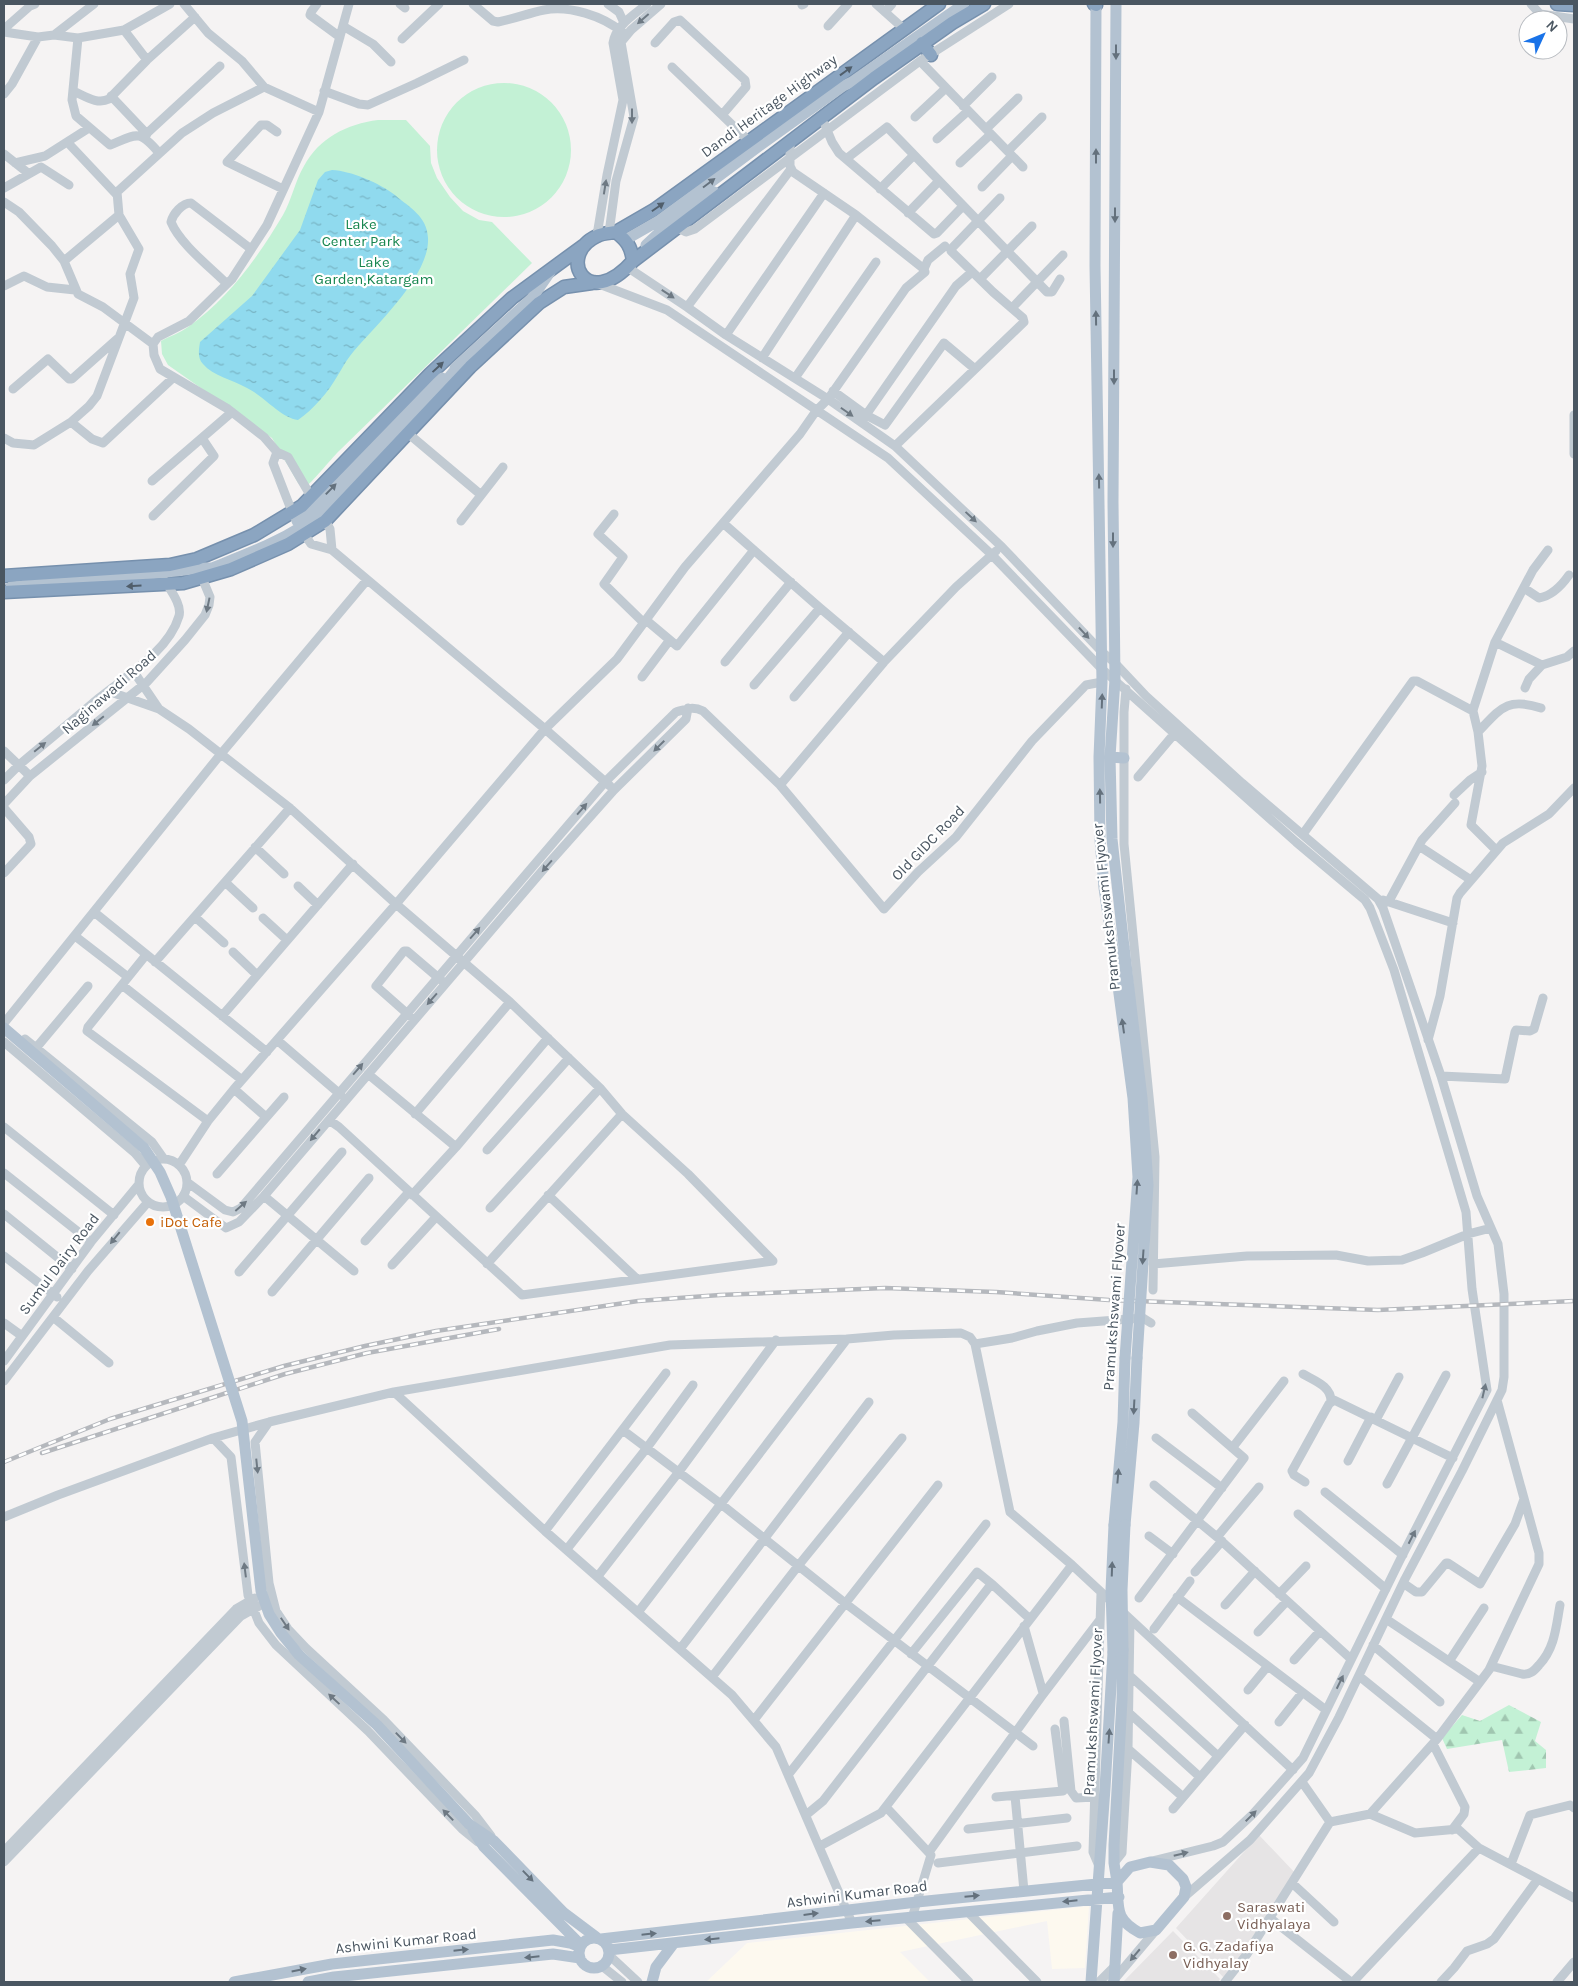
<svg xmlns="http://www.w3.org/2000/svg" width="1578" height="1986" viewBox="0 0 1578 1986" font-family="Karla,sans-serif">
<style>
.commercial{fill:#fdf9ef}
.education{fill:#e6e4e5}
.forest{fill:url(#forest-firs)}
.green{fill:#c3f1d5}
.water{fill:url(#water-ripples)}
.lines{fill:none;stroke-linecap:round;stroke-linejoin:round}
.highway-casing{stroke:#7690ad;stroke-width:15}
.minor{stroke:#c1cad2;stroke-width:9}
.major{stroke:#b3c2d1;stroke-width:11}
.highway{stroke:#8ba5c1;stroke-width:12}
.rail-casing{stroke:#b5b8bd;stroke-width:4.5}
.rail{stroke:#fff;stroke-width:2.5;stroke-dasharray:8;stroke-linecap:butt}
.major-bridge{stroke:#b3c2d1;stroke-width:11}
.oneway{fill:#6e7983}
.oneway2{fill:#64717d}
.oneway3{fill:#505e6b}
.food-dot{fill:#e8710a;stroke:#fff;stroke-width:2}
.education-dot{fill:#8d6e63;stroke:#fff;stroke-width:2}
.labels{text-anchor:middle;stroke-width:4.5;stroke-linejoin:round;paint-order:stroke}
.street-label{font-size:15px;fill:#4a5661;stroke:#fff}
.park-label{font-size:15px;fill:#17864f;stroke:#fff}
.food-label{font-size:15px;fill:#c56008;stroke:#fff;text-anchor:start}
.education-label{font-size:15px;fill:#785e54;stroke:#fff;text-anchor:start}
</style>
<defs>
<pattern id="forest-firs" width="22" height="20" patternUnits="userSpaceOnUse" patternTransform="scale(1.25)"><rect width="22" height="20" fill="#c3f1d5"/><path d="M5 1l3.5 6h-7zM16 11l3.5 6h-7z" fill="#a0c6b0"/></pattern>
<pattern id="water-ripples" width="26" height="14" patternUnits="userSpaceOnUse" patternTransform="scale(1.25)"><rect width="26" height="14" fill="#90daee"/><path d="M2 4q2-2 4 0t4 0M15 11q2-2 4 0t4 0" fill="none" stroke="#78b4c4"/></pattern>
</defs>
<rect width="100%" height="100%" fill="#f5f3f3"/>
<!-- commercial -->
<path class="commercial" d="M1089,1906L1085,1968L1052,1969L1047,1921L900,1952L930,1982H706L747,1943Z"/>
<!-- education -->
<path class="education" d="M1259,1835L1297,1875L1225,1979L1176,1928Z
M1173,1931L1220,1979L1218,1982H1123Z"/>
<!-- forest -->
<path class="forest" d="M1509,1705L1541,1722L1535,1741L1546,1750V1768L1509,1772L1502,1740L1447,1749L1442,1738L1462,1715L1480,1721Z"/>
<!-- green -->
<path class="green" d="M437 150a67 67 0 1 1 134 0a67 67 0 1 1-134 0Z
M378,120H406L430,146L431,163L437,178L450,197L463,211L479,220L492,222L532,263L339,451C330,460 312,483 304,488L298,483L272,438L168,365L162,354L161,341C170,336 180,333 188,327C228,299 258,257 283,215C292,199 295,181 304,166C319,138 347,124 378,120Z"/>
<!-- water -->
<path class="water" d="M332,170C352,171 379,183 395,195C410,208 427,216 428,238C430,277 373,327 350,356C345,362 342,369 338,375C329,391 313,410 298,420C281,418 264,396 247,388C233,380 213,376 203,364C197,358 199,349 200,342L252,296L300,230L318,180L325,172Z"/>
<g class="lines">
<!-- highway casing -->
<g class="highway-casing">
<path id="highway" d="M1094,4L1096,5
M1557,4L1574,5
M922,43L931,55
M616,232L654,210L939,4
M616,232C627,241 631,246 633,261C586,314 556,255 597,236C602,233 610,233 616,232Z
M633,261L874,78L952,23L984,4
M4,576L170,565L197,559L254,535L302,506L430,374L512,298L583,246
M4,592L183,583L231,569L288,544L325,521L470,367L539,303L564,287L592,283"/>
</g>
<!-- minor -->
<path class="minor" d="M184,4L208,33L242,61L264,87L319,112
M317,4L311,12L310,15L340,37
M400,4L405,8
M473,4L493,21L498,22C514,19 529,13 544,10C569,5 603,16 622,32
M608,4L619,12L624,23
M876,4L904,29
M1531,4L1540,14L1574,19
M802,5L804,4
M885,12L892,4
M343,26L373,44L391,62
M828,26L848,4
M4,29L30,6L35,4
M124,30L147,60
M4,32L38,37L54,35L78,38L124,30L170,4
M54,35L94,4
M78,38L72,100L76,116L110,145C137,134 139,129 159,153
M402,39L439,4
M655,43L674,22L680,20L745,80L746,87L722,115
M920,61L1023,167
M672,67L749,141
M73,91C85,96 97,105 109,99L147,60L195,17
M324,91L359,104L368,105L417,83L464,60
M4,94L12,84L38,37
M111,96L147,134
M963,106L992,77
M915,117L946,88
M825,125L832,142L839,153L934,234L937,233L963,206
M986,129L1018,98
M277,132L267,125H261L227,162L283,189
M144,136L220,66
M937,139L968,111
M70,145L117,195
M1008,151L1042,117
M4,154L28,173
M846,159L887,127L1047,292H1052L1060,279
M15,163L45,156L89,128
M960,163L991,134
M982,187L1012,156
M4,188L41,167L69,185
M880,189L914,155
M4,202L19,212L52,246L64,261L78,294L103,307L153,344
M908,213L939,181
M676,227L686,232L695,229L920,61L1009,4
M609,233L616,181L634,117L621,42L631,30L661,4
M597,235L607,175L623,100L613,43C616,25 634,15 647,4
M64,261L119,215
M627,267L687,307L726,335L828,399L895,446L1002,547L1102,652L1114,662L1146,696L1242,783L1378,899L1383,908L1441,1076L1477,1196L1498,1244L1504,1294V1377L1502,1390L1462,1471L1405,1579L1339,1717L1309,1773L1250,1840L1184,1897
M924,269L928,260L945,246
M980,279L1032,226
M227,284C210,267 180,244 171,222C173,214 182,203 191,203L251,249
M599,284L667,310L888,458L991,554L1102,669L1296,842L1365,900L1370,908L1394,970L1466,1212L1472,1289L1487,1390L1400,1560L1303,1758L1253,1814L1223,1842L1213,1846L1152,1861
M4,286L24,276L47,287L75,290
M687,307L791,169
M1012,308L1063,255
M726,335L824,193
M762,358L856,215
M795,378L876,262
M13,389L48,359L69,379H72L117,339
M833,391L866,415L885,425L944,343L975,369
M866,415L956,286L972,272
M1574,415V454
M71,422L92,439L103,443L174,377
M404,430L480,494
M4,438L13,443L34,445L71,422L89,406L97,396L134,298L130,274L139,249L119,215L117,192L182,133L213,113L264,87
M895,446L1024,322L1023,318L993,292L951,251L952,248L1000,198
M277,452L273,463L294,517
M152,481L232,412
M313,500L288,457L277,452L264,437L228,409L160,369L154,355L153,344L158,337L189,321L232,279L267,225L319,112L349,4
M614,514L598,534L623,557L604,584L644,623
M153,516L214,456L202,438
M323,518L330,529L332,550
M461,521L503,467
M723,523L820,608L884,662
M302,531L311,544L332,550L545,729L610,786
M1524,588L1539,598C1551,596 1562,585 1569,575
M646,620L677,646L754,550
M1495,642L1542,665L1567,657L1574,651
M725,662L791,582
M134,672L159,709
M642,677L669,641
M754,685L820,608
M1525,688L1529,679L1542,665
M1126,689L1124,712V844L1155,1157L1153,1290
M108,691L159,709L189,729L290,808L396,904L510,1002L600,1088L622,1114L688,1174L773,1261L522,1295L339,1127L329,1120
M794,697L849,632
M1478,732C1501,708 1507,697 1541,708
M4,751L30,776
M1138,777L1175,733
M4,780L19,765C45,743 72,721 99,698C125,677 169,651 179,616C182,605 171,591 165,581
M780,785L884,662L956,587L996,551
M1454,795L1470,780L1482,772
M4,804L30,776L147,682L185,640L205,615L209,605L210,597L200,573
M4,808L29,837L31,844L4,873
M1303,834L1413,681H1417L1473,711
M1419,846L1471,880
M255,847L284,874
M1496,850L1471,825L1482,766L1478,732L1473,711L1474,707L1495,642L1533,570L1548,550
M225,882L253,908
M298,886L318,905
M1383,900L1453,923
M1389,901L1422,840L1455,803
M94,912L267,1052
M195,917L224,943
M263,918L287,940
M75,936L128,977
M233,952L257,975
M146,955L88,1027L87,1031L208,1121
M155,962L290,808
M122,985L242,1080
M222,1016L353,864
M410,1016L376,986L404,951H407L441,980
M5,1022L220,755L367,580
M25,1039L152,1142L164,1159
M277,1040L341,1095
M1428,1040L1440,996L1457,898L1460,893L1503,843L1549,814L1574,788
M4,1042L135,1153L146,1166
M36,1048L88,986
M368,1074L456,1147
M1441,1076L1505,1079L1515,1032L1516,1030L1530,1031L1534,1029L1543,998
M234,1089L266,1117
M415,1114L510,1002
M4,1127L114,1215
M487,1150L569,1058
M139 1183a24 24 0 1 1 48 0a24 24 0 1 1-48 0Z
M179,1165L208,1121L234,1089L396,904L545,729L617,659L685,567L800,434L816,411L828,399L906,288L925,272L924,269L856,215L793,172L790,166V142
M4,1173L91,1242
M217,1174L284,1097
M187,1182L225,1210L233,1212L241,1208L605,782L676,712C686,709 693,706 703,711L780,785L884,909L918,872L956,837L1032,741L1086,685L1102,682
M412,1195L456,1147L548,1038
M548,1195L637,1279
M183,1196L226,1228L239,1222L264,1196L548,864L614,790L686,719L688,708
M264,1196L354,1271
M490,1208L600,1088
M4,1214L72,1269
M365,1241L409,1192
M4,1256L57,1297
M487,1264L622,1114
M1153,1264L1247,1256L1336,1255L1368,1261L1402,1260L1422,1253L1468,1234L1491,1228
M392,1265L436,1217
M239,1272L342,1152
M272,1292L369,1178
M53,1317L109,1363
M4,1323L22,1336
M975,1344L1012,1338L1037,1331L1077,1323L1143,1318L1151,1323
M4,1361L91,1242L139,1184
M1303,1374C1315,1381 1331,1386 1331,1401
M4,1381L88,1271L148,1202
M394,1392L545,1531L732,1695L776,1747L852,1923
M1376,1420L1399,1377
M269,1422L255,1442L269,1583L276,1611L288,1629L306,1648L384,1720L475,1815L491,1836
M624,1431L721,1504L845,1603L1033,1746
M213,1438L231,1457L248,1595L259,1623L276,1645L368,1731L462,1829L478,1842
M1156,1438L1222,1488
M1233,1447L1284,1381
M1348,1461L1371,1417
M1305,1482L1294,1475L1292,1471L1329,1404L1334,1400L1453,1458
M1387,1484L1446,1375
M1154,1485L1217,1537L1351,1659
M1325,1492L1403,1555
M1298,1514L1386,1589
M4,1517L58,1495L213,1438L269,1422L394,1392L670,1345L847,1339L894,1335L961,1333L970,1337L975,1344L1010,1512L1072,1565L1293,1770
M545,1531L666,1373
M1149,1536L1173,1554
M1217,1537L1259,1487
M567,1549L646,1449L693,1385
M1195,1572L1222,1541
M598,1576L678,1473L776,1340
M1403,1583L1416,1592H1422L1446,1563H1448L1480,1584L1515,1524L1524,1499
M1279,1594L1306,1566
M1177,1597L1326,1710
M1139,1598L1244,1458L1192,1413
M1225,1605L1255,1571
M639,1611L847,1339
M1386,1619L1480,1682
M1024,1626L1043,1693
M1154,1629L1190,1581
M1258,1632L1287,1601
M1373,1645L1440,1702
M680,1649L869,1402
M911,1654L977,1572L993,1585
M1294,1660L1320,1631
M1450,1660L1484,1608
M1491,1666L1522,1674C1530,1675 1534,1671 1539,1665C1555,1648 1556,1627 1560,1605
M1129,1675L1218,1756
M1359,1676L1437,1739
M712,1677L798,1566L902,1438
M1248,1690L1267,1667
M1128,1712L1200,1777
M754,1720L938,1485
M1064,1721L1071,1791L1076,1798L1095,1797
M1279,1722L1302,1693
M1433,1744L1465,1807L1464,1814L1452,1830
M1128,1749L1183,1797
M788,1775L986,1524
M1302,1782L1330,1822
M1015,1796L1024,1891
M996,1797L1063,1791L1055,1729
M886,1807L931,1855L912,1918
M1173,1809L1245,1725
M1370,1814L1415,1833L1458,1829L1479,1848L1574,1898
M806,1815L823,1801L989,1587L993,1585L1030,1619
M968,1829L1067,1818
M820,1846L881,1813L1072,1565
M4,1851L236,1609L255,1598
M929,1852L1041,1697L1099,1621
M4,1862L241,1616L270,1600
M938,1863L1077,1846
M1114,1863L1122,1853L1128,1749L1130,1619
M1511,1864L1530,1815L1570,1805L1574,1808
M1099,1866L1093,1852L1101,1593
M1292,1883L1334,1922
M968,1912L1037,1982
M906,1918L969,1982
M1270,1918L1351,1982
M609,1955L638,1982
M596,1968L602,1966L622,1982
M1099,1982L1115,1966
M1112,1982L1156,1930
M1225,1982L1247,1954L1330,1822L1370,1814L1437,1739L1489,1670L1539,1564V1553L1497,1400
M1353,1982L1479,1848
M1441,1982L1454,1968L1467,1951L1487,1944L1494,1939L1538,1879
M1557,1982L1574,1962"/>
<!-- major -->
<path class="major" d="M1096,4L1095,266L1102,682L1099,757L1100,839L1104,888L1113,949
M1116,4L1113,502L1115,679L1110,757L1112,839L1124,947
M625,240L660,220L766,141L843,86L852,82L964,4
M646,245L662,230L714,192
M455,368L532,298L550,272
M297,521L316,506L428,389L442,378
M11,587L23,586L29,582L149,574L201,568H212C252,552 286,540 321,513L435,395L459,365
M1110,757L1124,758
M1114,1525L1123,1422L1125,1358
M1125,1525L1134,1423L1137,1358
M469,1824L494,1841L564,1913L596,1937
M473,1830L484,1847L581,1945
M1150,1862L1169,1865L1183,1879L1186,1887L1184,1897L1156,1930L1140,1933C1114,1919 1119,1908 1117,1882L1130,1867Z
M579 1953a15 15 0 1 1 30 0a15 15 0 1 1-30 0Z
M601,1939L917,1902L1117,1882L1114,1863V1845L1122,1700L1123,1650
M609,1950L852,1923L1119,1897
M234,1982L332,1964L553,1940L570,1943L580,1947
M308,1982L334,1977L553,1954L580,1958
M652,1982L656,1967L674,1943
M1091,1982L1105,1788L1113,1652
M1114,1982L1118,1913"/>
<!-- highway -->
<use href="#highway" class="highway"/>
<!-- rail casing -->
<g class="rail-casing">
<path id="rail" d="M42,1453L285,1374L367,1353L499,1329
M4,1462L110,1419L284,1366L365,1346L436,1331L638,1301L720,1295L885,1288L996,1292L1109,1300L1378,1310L1574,1301"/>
</g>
<!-- rail -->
<use href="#rail" class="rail"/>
<!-- major-bridge -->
<path class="major-bridge" d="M1124,947L1142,1098L1148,1185L1137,1358
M1113,949L1133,1098L1138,1177L1125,1358
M4,1028L144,1148L160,1172L171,1197L242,1421L261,1591L269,1614L281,1633L299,1655L377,1725L469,1824
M1123,1650L1122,1590L1125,1525
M1113,1652L1111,1590L1114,1525"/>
</g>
<!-- one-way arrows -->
<defs><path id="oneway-solid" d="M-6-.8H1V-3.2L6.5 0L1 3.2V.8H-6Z" transform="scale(1.25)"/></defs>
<g class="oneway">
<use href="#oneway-solid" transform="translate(643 19) rotate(139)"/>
<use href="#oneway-solid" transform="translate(632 116) rotate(90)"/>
<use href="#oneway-solid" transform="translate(605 187) rotate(-81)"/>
<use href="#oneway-solid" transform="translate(668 294) rotate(33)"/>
<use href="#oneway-solid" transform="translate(847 412) rotate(35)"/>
<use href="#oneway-solid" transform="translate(971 517) rotate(43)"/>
<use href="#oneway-solid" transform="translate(208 605) rotate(102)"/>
<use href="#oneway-solid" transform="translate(1084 633) rotate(47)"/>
<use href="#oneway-solid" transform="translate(98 721) rotate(141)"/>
<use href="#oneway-solid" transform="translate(659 746) rotate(135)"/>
<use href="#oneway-solid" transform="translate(40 747) rotate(-39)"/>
<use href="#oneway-solid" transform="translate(582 809) rotate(-49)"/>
<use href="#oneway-solid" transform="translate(547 866) rotate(131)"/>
<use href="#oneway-solid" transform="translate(475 933) rotate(-49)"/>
<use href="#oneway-solid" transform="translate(432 999) rotate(131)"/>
<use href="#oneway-solid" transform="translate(358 1069) rotate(-49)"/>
<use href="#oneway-solid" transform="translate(315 1135) rotate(130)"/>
<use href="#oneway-solid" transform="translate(241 1206) rotate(-41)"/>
<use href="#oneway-solid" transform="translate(115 1238) rotate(129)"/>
<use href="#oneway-solid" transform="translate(1484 1391) rotate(-77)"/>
<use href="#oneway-solid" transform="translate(257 1466) rotate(84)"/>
<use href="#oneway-solid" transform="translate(1412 1537) rotate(-63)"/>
<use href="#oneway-solid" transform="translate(245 1570) rotate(-97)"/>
<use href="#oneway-solid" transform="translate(285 1624) rotate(56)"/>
<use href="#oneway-solid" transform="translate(1340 1682) rotate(-64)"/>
<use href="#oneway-solid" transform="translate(334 1699) rotate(-137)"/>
<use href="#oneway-solid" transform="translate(401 1738) rotate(46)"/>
<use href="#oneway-solid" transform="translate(448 1815) rotate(-134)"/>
<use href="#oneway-solid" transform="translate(1251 1816) rotate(-45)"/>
<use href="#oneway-solid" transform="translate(1181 1854) rotate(-14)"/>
<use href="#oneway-solid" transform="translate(1135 1955) rotate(130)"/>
</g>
<g class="oneway2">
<use href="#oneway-solid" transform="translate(1116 52) rotate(90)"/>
<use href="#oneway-solid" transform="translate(1096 156) rotate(-90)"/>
<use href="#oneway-solid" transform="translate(709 183) rotate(-37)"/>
<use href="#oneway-solid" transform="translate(1115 215) rotate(90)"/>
<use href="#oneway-solid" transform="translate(1096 318) rotate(-91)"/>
<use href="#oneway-solid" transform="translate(1114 377) rotate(90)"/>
<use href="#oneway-solid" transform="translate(1099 481) rotate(-91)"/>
<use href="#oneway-solid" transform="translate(331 489) rotate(-46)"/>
<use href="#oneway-solid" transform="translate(1113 540) rotate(90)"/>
<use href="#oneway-solid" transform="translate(1102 701) rotate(-88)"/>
<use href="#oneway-solid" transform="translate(1100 796) rotate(-91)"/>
<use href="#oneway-solid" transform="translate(1123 1026) rotate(-98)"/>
<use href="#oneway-solid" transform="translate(1137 1187) rotate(-86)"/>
<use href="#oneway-solid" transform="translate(1143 1257) rotate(94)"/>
<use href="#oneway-solid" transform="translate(1134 1407) rotate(93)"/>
<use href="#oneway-solid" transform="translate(1118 1476) rotate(-85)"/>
<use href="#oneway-solid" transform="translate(1112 1569) rotate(-88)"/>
<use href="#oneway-solid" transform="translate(1109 1736) rotate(-86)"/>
<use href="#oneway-solid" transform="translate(528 1876) rotate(46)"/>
<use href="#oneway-solid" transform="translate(972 1896) rotate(-5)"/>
<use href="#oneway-solid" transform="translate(1070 1901) rotate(174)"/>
<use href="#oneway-solid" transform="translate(811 1914) rotate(-7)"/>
<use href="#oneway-solid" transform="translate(873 1921) rotate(175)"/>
<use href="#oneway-solid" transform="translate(649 1934) rotate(-6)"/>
<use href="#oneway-solid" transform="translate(712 1939) rotate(174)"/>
<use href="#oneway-solid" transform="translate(461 1950) rotate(-6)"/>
<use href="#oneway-solid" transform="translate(532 1957) rotate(174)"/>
<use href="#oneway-solid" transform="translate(299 1970) rotate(-11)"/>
</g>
<g class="oneway3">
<use href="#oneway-solid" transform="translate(846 71) rotate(-36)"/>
<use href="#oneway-solid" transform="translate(658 207) rotate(-35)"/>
<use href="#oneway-solid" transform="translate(438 367) rotate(-43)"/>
<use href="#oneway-solid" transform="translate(134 586) rotate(177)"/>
</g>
<!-- markers -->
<circle class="food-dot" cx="150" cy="1222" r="5"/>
<g class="education-dot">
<circle cx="1227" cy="1916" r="5"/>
<circle cx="1173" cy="1955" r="5"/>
</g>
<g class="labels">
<!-- street labels -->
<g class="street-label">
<text transform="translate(769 106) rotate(-36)" y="5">Dandi Heritage Highway</text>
<text transform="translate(109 692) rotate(-41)" y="5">Naginawadi Road</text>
<text transform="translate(928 843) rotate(-46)" y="5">Old GIDC Road</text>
<text transform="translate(1106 907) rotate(-96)" y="5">Pramukshswami Flyover</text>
<text transform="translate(59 1264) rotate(-53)" y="5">Sumul Dairy Road</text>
<text transform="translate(1114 1307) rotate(-86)" y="5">Pramukshswami Flyover</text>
<text transform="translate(1093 1712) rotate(-87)" y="5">Pramukshswami Flyover</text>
<text transform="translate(857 1894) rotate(-7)" y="5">Ashwini Kumar Road</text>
<text transform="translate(406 1941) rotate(-6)" y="5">Ashwini Kumar Road</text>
</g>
<!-- park labels -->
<g class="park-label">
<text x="361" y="229">Lake<tspan x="361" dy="17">Center Park</tspan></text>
<text x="374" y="267">Lake<tspan x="374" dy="17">Garden,Katargam</tspan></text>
</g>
<!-- food labels -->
<g class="food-label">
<text x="160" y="1227">iDot Cafe</text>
</g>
<!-- education labels -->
<g class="education-label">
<text x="1237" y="1912">Saraswati<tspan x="1237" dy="17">Vidhyalaya</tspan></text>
<text x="1183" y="1951">G. G. Zadafiya<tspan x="1183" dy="17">Vidhyalay</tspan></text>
</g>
</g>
<!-- border -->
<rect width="1578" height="1986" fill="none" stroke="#4a5661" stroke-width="10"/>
<!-- north arrow -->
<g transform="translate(1543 35) rotate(46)"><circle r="24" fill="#ffffff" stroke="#b7bbc0"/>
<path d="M0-4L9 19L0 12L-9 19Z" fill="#1a73e8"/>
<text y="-8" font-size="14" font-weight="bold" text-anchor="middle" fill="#4a5661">N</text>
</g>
</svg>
